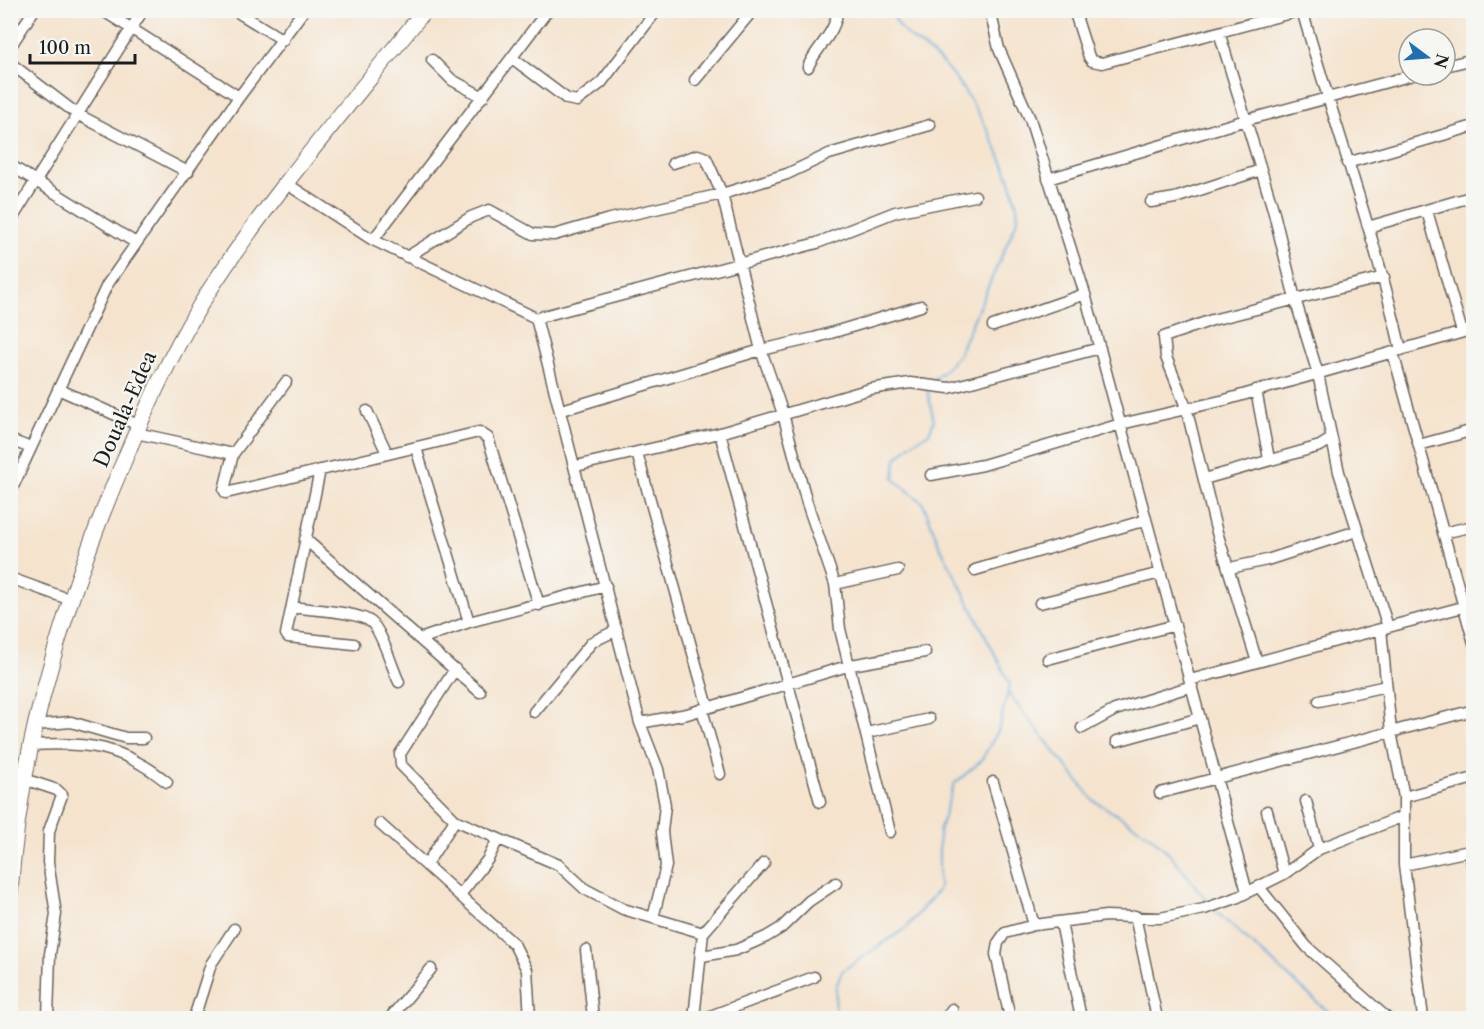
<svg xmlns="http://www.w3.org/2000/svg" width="1484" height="1029" viewBox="0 0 1484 1029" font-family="'Libre Caslon Text',serif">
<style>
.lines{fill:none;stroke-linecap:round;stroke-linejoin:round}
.stream{stroke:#63addb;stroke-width:2}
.minor-casing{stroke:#68625a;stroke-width:13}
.highway-casing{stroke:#68625a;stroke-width:17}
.minor{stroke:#fff;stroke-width:10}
.highway{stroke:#fff;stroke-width:15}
.labels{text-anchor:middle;stroke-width:4.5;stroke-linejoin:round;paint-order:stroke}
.street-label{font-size:20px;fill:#1c1c1c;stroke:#f6f6f2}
</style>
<rect width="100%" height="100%" fill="#f6f6f2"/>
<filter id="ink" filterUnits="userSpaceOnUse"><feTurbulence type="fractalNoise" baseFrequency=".0167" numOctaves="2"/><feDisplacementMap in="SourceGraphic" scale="12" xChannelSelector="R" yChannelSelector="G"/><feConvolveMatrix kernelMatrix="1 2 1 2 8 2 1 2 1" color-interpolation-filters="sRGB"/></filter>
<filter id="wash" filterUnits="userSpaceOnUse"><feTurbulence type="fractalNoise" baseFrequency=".008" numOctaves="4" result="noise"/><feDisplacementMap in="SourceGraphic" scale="24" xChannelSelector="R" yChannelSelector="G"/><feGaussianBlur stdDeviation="1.35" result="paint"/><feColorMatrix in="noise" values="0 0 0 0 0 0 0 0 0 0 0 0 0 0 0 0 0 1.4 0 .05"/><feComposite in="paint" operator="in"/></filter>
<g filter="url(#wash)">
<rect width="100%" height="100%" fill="#f5e3cd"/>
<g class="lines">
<!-- stream -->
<path class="stream" d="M890,10C904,40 916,39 938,59C969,87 1018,178 1018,219L958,355L945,370L931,381
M1008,693L1093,800L1148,834L1170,854L1209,903
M1214,910L1335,1018
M835,1018L836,987L842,971L906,928L939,889V832L954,784L981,761L998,731L1010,684L938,542L923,503L894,479L896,459L912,443L929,433L934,421L927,389"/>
</g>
</g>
<g filter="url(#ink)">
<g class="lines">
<!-- minor casing -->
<g class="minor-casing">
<path id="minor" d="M102,10L239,97
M234,10L283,40
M990,10L999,49L1030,119L1085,294L1247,892
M1074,10L1089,57L1092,61L1102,63L1302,10C1334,124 1375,235 1401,350
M1219,32L1273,209L1295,299L1318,374L1339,472L1388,627
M10,47L34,10
M512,58L567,99L577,101L601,83L657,10
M432,60L452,80L483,97
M10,63L77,114L188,172
M1445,66L1474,59
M808,67C816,47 837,33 837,10
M695,80L753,10
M673,163L698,155L706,158L722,194L761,350L783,414L807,503L835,584L840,629L890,832
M1347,163L1474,126
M10,165L136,243
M1048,179L1246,120L1413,75
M287,184L373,240L536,318L817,243L895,212L975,196
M1151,202L1175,198L1261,170
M1427,211L1462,332
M10,222L143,10
M1368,227L1474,196
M373,240L548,10
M407,257L471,217L489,210L533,234L554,235L606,220L722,194L787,174L829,154L930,125
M536,318L640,723L658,769L665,805L662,832L666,866L653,918
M993,326L1085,294
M1393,353L1474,643
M286,382L233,454L224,490L226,493L479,432L488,438L539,605
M58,389L138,425
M1256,390L1269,459
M562,410L761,350L814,338L921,306
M367,411L387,453
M136,433L233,454
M720,433L820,802
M10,440L31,448
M1419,445L1474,430
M416,448L469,622
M637,453L708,707
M576,466L720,433L870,389L910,383L949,388L1100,348
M320,470L286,634L288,637L354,644
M931,475L983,465L1121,424L1225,400L1474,329
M1204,479L1320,446L1331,439
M10,493L107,285L239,97L304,10
M1443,533L1474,526
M305,539L480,692
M1230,568L1267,560L1357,531
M975,570L1146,520
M10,578L71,600
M835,584L898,570
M1040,603L1161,573
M292,607C310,610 357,611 371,622C382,631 392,668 399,682
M1381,629L1391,732L1404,797V865
M420,639L469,622L606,586
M1048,659L1175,625
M1257,662L1216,529L1186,407L1166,357L1164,337L1212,320L1384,277
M455,669L400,754L401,765L455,820L559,865L585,889L623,909L703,933
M1190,680L1474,604
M1319,701L1386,686
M702,709L720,774
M534,712L592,642L617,630
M640,723L687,714L851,665L925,652
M36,725L71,722L126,738H144
M1082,728L1115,710L1192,686
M867,733L929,719
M1117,741L1200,718
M31,745C88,742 121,745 167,782
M24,779L57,790L62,795L49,831L48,862L56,914L50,954L48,1018
M993,782L1034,925
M1160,793L1474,710
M1404,797L1474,778
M1306,801L1319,849
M1267,811L1284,874
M380,824L514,944L527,970L530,1018
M1470,851L1474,877
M426,865L455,820
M1259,887L1307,947L1387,1018
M460,895L488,859L498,839
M1135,916L1157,1018
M1061,923L1081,1018
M586,950L593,1018
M702,956L736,950L766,937L781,928L809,901L836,883
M194,1018L211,964L234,929
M390,1018L431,969
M694,1018L703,933L764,863
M705,1018L814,977
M946,1018L952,1009
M1010,1018L996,954L998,943L1005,933L1034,925L1106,916L1160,918L1204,909L1236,898L1284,874L1319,849L1404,816
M1423,1018L1404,865L1474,850"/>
</g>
<!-- highway casing -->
<g class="highway-casing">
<path id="highway" d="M10,893C20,742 67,594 126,456C150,399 176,343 209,291C273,192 352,102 425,10"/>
</g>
<!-- minor -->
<use href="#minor" class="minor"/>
<!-- highway -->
<use href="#highway" class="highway"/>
</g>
</g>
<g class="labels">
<!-- street labels -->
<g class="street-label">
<text transform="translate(125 409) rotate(-66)" y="7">Douala-Edea</text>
</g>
</g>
<!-- margin -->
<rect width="1484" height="1029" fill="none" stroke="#f6f6f2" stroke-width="36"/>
<!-- north arrow -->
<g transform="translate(1427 57) rotate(106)"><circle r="28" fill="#f6f6f2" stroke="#9f9f9c" stroke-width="1.5"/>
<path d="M0-4.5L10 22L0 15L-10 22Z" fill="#1f6fb2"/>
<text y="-9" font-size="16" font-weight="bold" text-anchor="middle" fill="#1c1c1c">N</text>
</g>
<!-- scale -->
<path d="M30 54v9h105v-9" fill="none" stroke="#1c1c1c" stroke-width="3"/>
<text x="39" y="54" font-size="18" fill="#1c1c1c" stroke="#f6f6f2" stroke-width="4.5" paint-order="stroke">100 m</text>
</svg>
